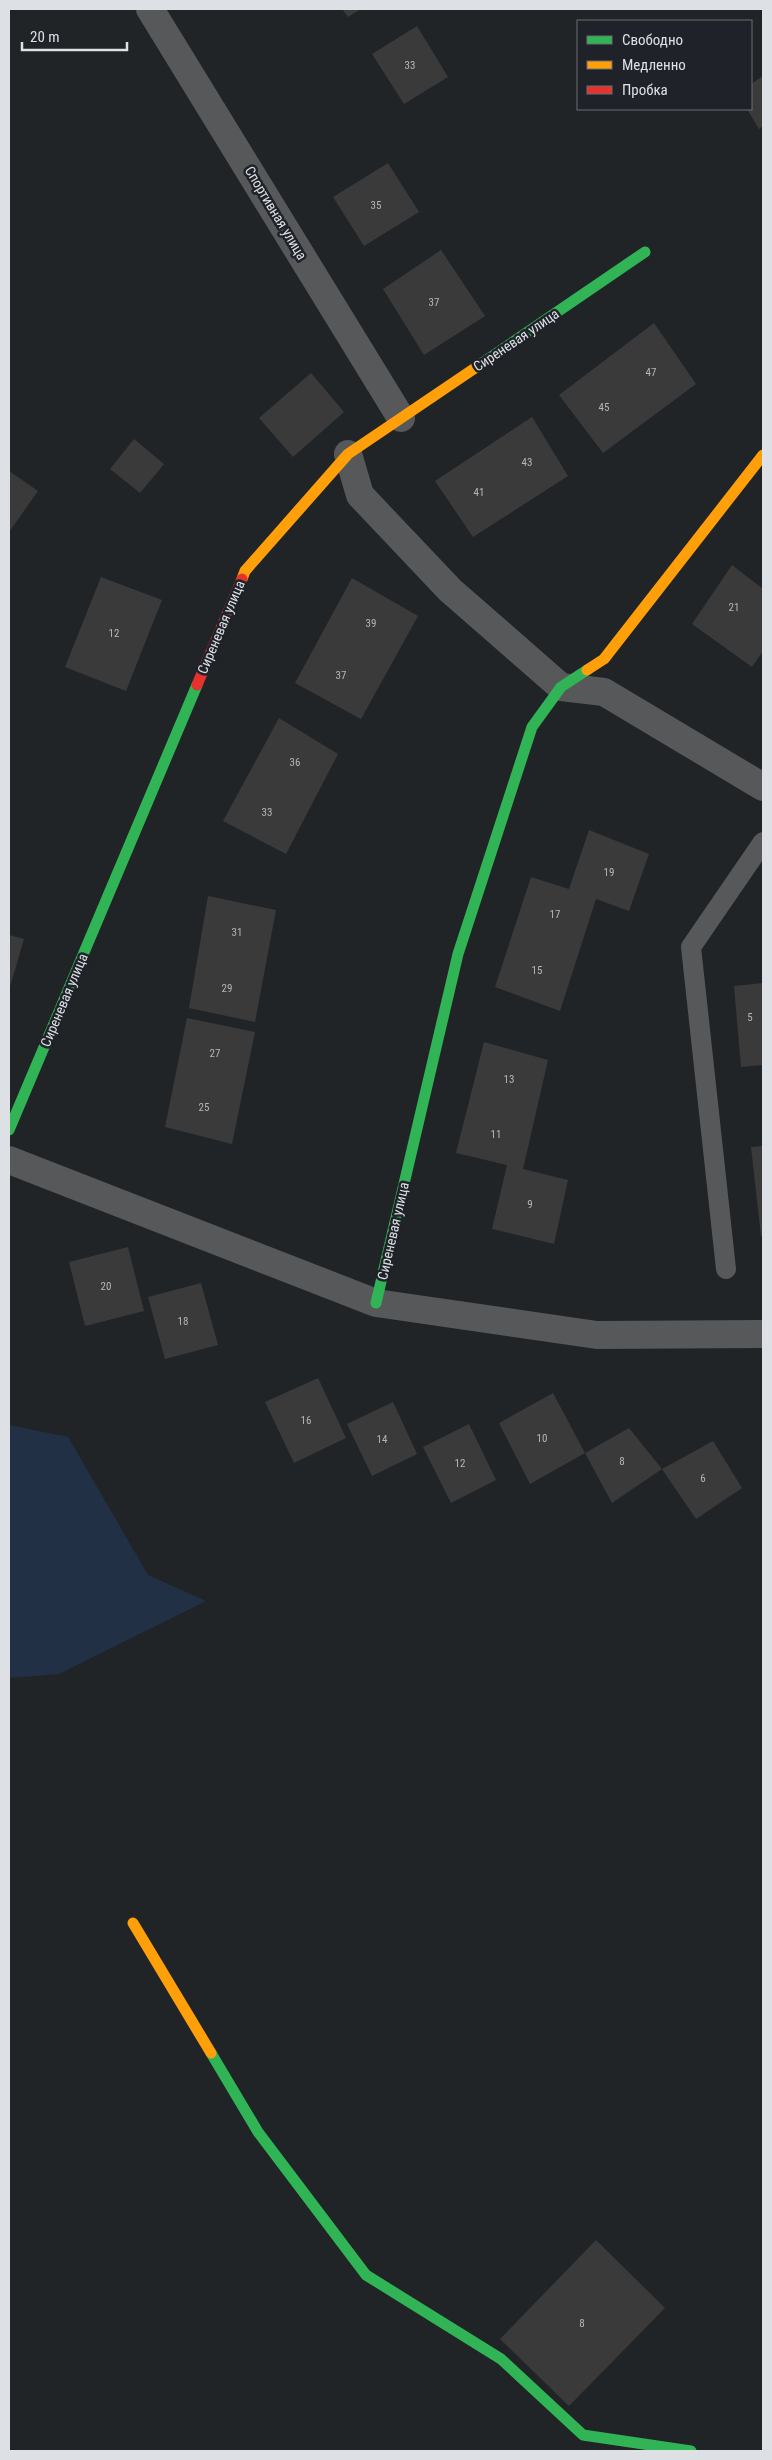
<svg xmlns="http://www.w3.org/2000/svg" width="772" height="2460" viewBox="0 0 772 2460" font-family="'Roboto Condensed',sans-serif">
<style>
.green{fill:#213044}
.building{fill:#3a3a3a}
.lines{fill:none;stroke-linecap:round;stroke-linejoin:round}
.lane{stroke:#575859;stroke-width:20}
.street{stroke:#575859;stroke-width:28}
.fast{stroke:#30b455;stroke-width:11}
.slow{stroke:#ff9f0a;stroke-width:11}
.jam{stroke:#e5322d;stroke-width:11}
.labels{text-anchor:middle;stroke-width:5;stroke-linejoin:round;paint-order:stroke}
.number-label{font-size:11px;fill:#b4b6ba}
.street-label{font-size:14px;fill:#dde0e4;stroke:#1f2329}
</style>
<rect width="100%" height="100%" fill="#212427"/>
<!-- green -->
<path class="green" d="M9,1425L68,1437L148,1575L206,1601L59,1674L9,1678Z"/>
<!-- building -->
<path class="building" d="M342,9H361L348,17Z
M417,26L448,77L404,104L372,54Z
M763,76V126L759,129L747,109H751V84Z
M388,163L419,212L364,246L333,197Z
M441,250L485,316L424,355L383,289Z
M654,323L696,384L603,453L559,395Z
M311,373L344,412L293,457L259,418Z
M532,417L568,476L473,537L435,481Z
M134,439L164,464L140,493L110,469Z
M9,471L38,491L9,532Z
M732,565L763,589V651L752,667L692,624Z
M101,577L162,600L126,691L65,667Z
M352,578L418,616L361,719L295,683Z
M279,718L338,754L286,854L223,821Z
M589,830L649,854L629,911L596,899L560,1011L495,987L531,877L569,889Z
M208,896L276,910L255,1022L189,1008Z
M9,935L24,939L9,990Z
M763,983V1065L741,1067L734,986Z
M187,1018L255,1032L232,1144L165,1127Z
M484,1042L548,1060L523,1169L568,1180L554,1244L492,1229L507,1165L456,1153Z
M763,1146V1236H761L751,1147Z
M128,1247L144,1311L85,1326L69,1262Z
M201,1283L218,1345L165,1359L148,1297Z
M318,1378L346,1438L294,1463L265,1402Z
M553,1393L585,1453L530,1484L499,1423Z
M393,1402L417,1454L372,1476L347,1424Z
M469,1424L496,1480L451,1503L423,1447Z
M629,1428L662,1469L713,1441L742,1488L696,1519L662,1469L612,1503L585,1453Z
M596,2240L665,2308L569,2406L500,2339Z"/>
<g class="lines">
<!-- lane -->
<path class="lane" d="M726,1269L691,947L763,842"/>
<!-- street -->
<path class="street" d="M150,9L401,418
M348,454L360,495L450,590L561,687L604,692L763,787
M9,1160L376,1303L597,1335L763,1334"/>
<!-- fast -->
<path class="fast" d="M478,366L645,252
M9,1130L197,685
M376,1303L458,954L532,727L561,687L587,670
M211,2053L258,2132L366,2275L501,2359L583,2435L691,2451"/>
<!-- slow -->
<path class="slow" d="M242,579L245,571L348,454L478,366
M587,670L604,659L763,455
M133,1923L211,2053"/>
<!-- jam -->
<path class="jam" d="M197,685L242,579"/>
</g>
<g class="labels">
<!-- number labels -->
<g class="number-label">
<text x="410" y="69">33</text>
<text x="376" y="209">35</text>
<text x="434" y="306">37</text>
<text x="651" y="376">47</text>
<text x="604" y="411">45</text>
<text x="527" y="466">43</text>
<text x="479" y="496">41</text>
<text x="734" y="611">21</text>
<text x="371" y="627">39</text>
<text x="114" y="637">12</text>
<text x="341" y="679">37</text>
<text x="295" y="766">36</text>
<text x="267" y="816">33</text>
<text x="609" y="876">19</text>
<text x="555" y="918">17</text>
<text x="237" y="936">31</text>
<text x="537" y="974">15</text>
<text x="227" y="992">29</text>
<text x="750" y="1021">5</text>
<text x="215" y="1057">27</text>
<text x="509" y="1083">13</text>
<text x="204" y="1111">25</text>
<text x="496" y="1138">11</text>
<text x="530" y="1208">9</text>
<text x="106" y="1290">20</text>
<text x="183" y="1325">18</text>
<text x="306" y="1424">16</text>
<text x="542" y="1442">10</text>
<text x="382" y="1443">14</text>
<text x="622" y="1465">8</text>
<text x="460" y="1467">12</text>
<text x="703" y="1482">6</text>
<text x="582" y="2327">8</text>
</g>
<!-- street labels -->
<g class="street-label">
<text transform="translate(276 213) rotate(59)" y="5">Спортивная улица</text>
<text transform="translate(516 340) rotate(-34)" y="5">Сиреневая улица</text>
<text transform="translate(221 627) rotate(-67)" y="5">Сиреневая улица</text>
<text transform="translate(64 1000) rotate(-67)" y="5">Сиреневая улица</text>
<text transform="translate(393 1231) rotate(-77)" y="5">Сиреневая улица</text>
</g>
</g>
<!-- border -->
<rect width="772" height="2460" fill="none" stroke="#dde0e4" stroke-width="20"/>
<!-- legend -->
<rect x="577" y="20" width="175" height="90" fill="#1f2329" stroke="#6b6f74"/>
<rect x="587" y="36" width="25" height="8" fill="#30b455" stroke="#6b6f74"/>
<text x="622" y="45" font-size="15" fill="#dde0e4">Свободно</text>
<rect x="587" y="61" width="25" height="8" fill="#ff9f0a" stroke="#6b6f74"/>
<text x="622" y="70" font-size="15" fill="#dde0e4">Медленно</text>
<rect x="587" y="86" width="25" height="8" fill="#e5322d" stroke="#6b6f74"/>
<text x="622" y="95" font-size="15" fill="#dde0e4">Пробка</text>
<!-- scale -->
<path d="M22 42v8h105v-8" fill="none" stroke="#dde0e4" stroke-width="2.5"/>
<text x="30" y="42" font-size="15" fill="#dde0e4" stroke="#1f2329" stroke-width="4" paint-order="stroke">20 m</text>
</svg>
